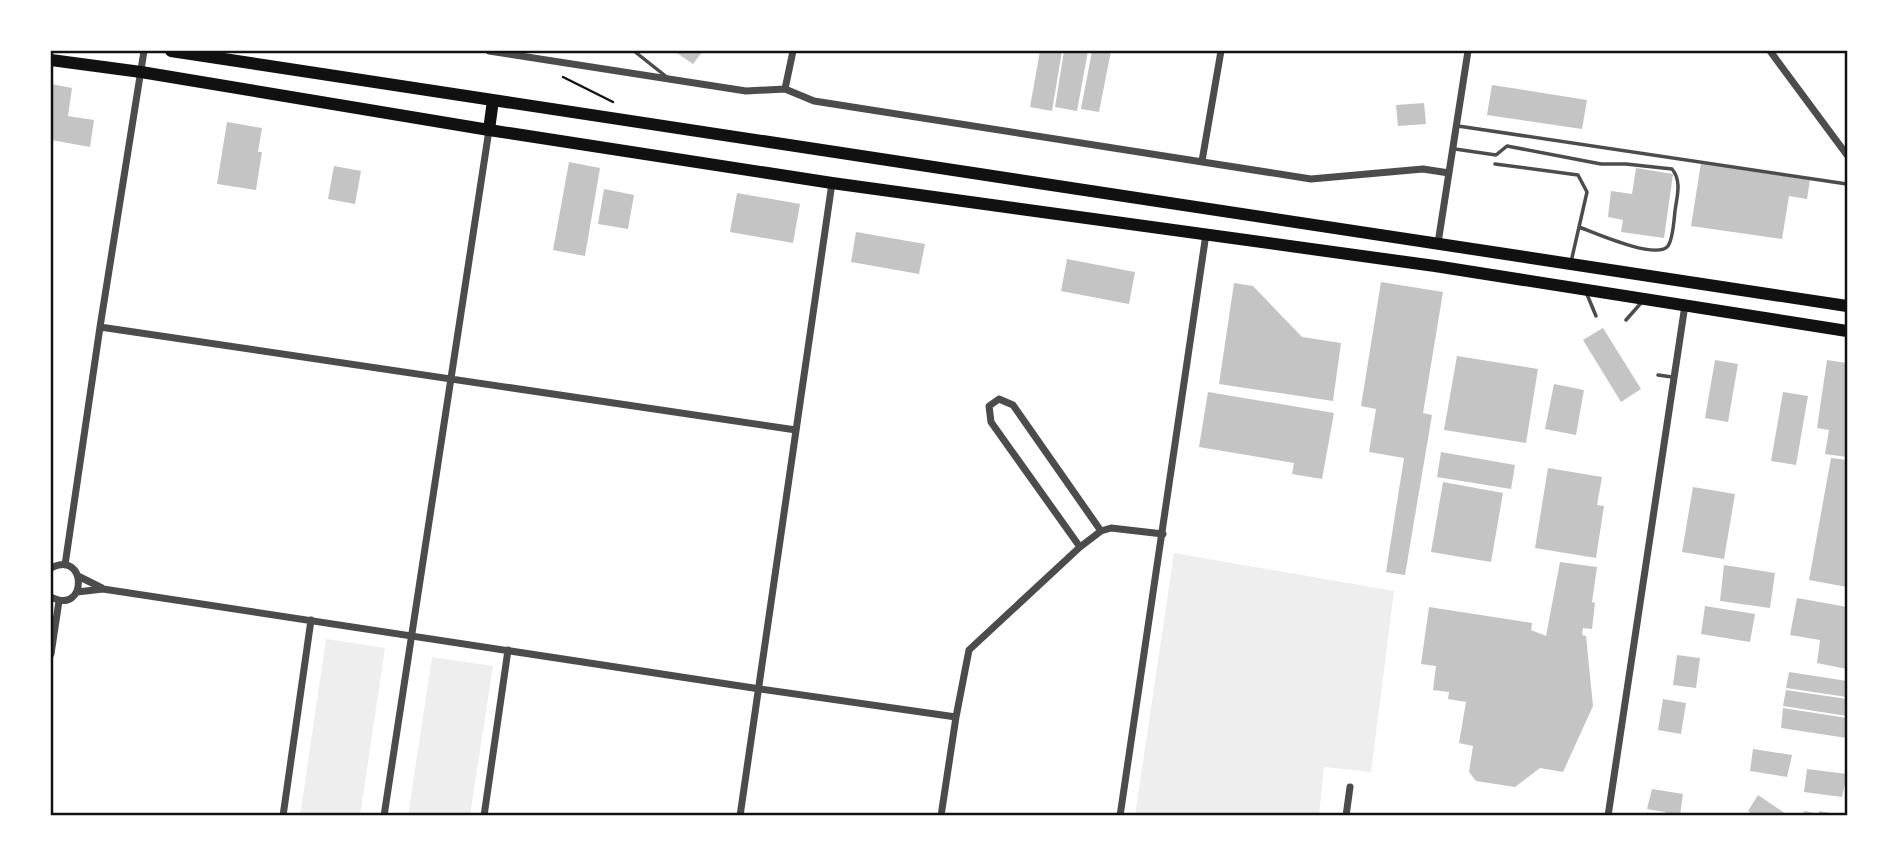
<svg xmlns="http://www.w3.org/2000/svg" width="1898" height="867" viewBox="0 0 1898 867" font-family="Commissioner,sans-serif">
<style>
.green{fill:#eee}
.building{fill:#c4c4c4}
.lines{fill:none;stroke-linecap:round;stroke-linejoin:round}
.path{stroke:#111;stroke-width:2.5}
.service{stroke:#4c4c4c;stroke-width:3.5}
.minor{stroke:#4c4c4c;stroke-width:7}
.trunk{stroke:#111;stroke-width:12}
.neatline{fill:none;stroke:#111;stroke-width:2.5}
</style>
<rect width="100%" height="100%" fill="#fff"/>
<!-- green -->
<path class="green" d="M1174,553L1394,591L1371,772L1324,767L1319,816H1135Z
M326,639L385,648L360,816H300Z
M432,657L493,666L470,816H408Z"/>
<!-- building -->
<path class="building" d="M674,51H703L693,64Z
M1040,51H1062L1052,111L1030,107Z
M1064,51H1088L1077,111L1055,107Z
M1092,51H1111L1099,112L1081,109Z
M51,84L72,88L68,116L94,120L90,147L51,140Z
M1492,85L1587,100L1582,129L1487,115Z
M1424,103L1426,124L1398,126L1396,105Z
M227,122L262,128L258,152H262L256,190L217,184Z
M569,162L600,168L585,256L553,250Z
M1701,163L1810,180L1807,199L1789,196L1782,239L1691,226Z
M334,166L361,171L355,204L328,199Z
M1636,168L1673,174L1664,238L1621,232L1623,220L1608,217L1611,191L1632,194Z
M604,189L634,195L628,229L598,224Z
M737,193L800,204L793,243L730,232Z
M856,232L925,244L919,274L851,262Z
M1067,259L1135,272L1129,304L1061,291Z
M1381,282L1443,292L1423,413L1432,415L1405,575L1386,572L1404,458L1369,452L1376,409L1361,406Z
M1234,283L1253,286L1302,337L1341,343L1333,401L1219,384Z
M1603,328L1641,389L1621,402L1583,340Z
M1457,356L1538,369L1526,443L1444,430Z
M1715,360L1738,364L1728,422L1705,418Z
M1827,360L1847,363V457L1825,454L1829,430L1817,428Z
M1554,384L1584,390L1576,435L1545,429Z
M1208,392L1334,413L1322,479L1292,474L1294,463L1199,447Z
M1783,392L1808,396L1796,465L1771,461Z
M1441,452L1515,465L1511,489L1437,477Z
M1831,458L1847,460V587L1809,580Z
M1548,468L1602,477L1597,505L1604,506L1596,558L1535,548Z
M1443,482L1503,493L1491,562L1431,552Z
M1693,487L1735,494L1724,559L1682,552Z
M1560,562L1597,567L1592,602L1595,603L1592,629L1583,628L1582,635L1586,636L1593,706L1563,772L1540,768L1515,787L1476,781L1469,772L1473,746L1459,743L1466,702L1448,699L1449,692L1433,690L1436,666L1421,664L1429,607L1532,623L1531,630L1546,636Z
M1724,565L1775,573L1770,608L1720,601Z
M1797,598L1847,607V669L1817,663L1820,640L1790,635Z
M1705,606L1755,614L1750,642L1701,634Z
M1677,655L1700,658L1696,688L1673,685Z
M1789,672L1847,681V697L1786,688Z
M1786,690L1847,699V716L1783,706Z
M1663,699L1686,703L1681,734L1658,730Z
M1783,708L1847,718V738L1781,728Z
M1753,749L1792,755L1787,777L1750,771Z
M1807,769L1847,774L1842,797L1804,792Z
M1652,789L1683,794L1680,816H1664L1665,812L1647,809Z
M1758,795L1786,814L1785,816H1754V815L1748,811Z
M1804,811L1819,814V811L1841,815V816H1804Z"/>
<g class="lines">
<!-- path -->
<path class="path" d="M563,77L613,102"/>
<!-- service -->
<path class="service" d="M634,51L668,78
M1458,126L1847,184
M1455,149L1496,155L1507,146L1601,164H1626L1672,169C1682,181 1677,196 1675,211C1674,219 1673,242 1667,247C1654,259 1595,233 1579,227
M1495,164L1578,175L1587,192L1571,262
M1586,292L1596,316
M1626,320L1641,303
M1658,375L1672,377"/>
<!-- minor -->
<path class="minor" d="M489,51L746,91L785,89L814,101L1311,179L1423,169L1449,173
M1770,51L1847,155
M785,89L793,51
M1202,161L1221,51
M1438,243L1468,51
M100,327L796,430
M1080,547L991,422L989,406L999,399L1013,405L1101,531
M65,565L100,327L144,51
M51,568C87,549 88,616 51,597
M78,576L102,588
M77,592L103,589L760,689L956,717
M51,654L59,601
M283,816L311,620
M384,816L489,130
M484,816L508,650
M740,816L832,183
M941,816L956,717L969,650L1080,547L1101,531L1111,528L1163,534
M1120,816L1206,234
M1346,816L1350,787
M1608,816L1685,305"/>
<!-- trunk -->
<path class="trunk" d="M171,51L1847,306
M51,60L141,72L489,130L832,183L1435,266L1847,331
M489,130L493,100"/>
</g>
<!-- border -->
<rect width="1898" height="867" fill="none" stroke="#ffffff" stroke-width="105"/>
<rect x="52" y="52" width="1794" height="762" class="neatline"/>
</svg>
